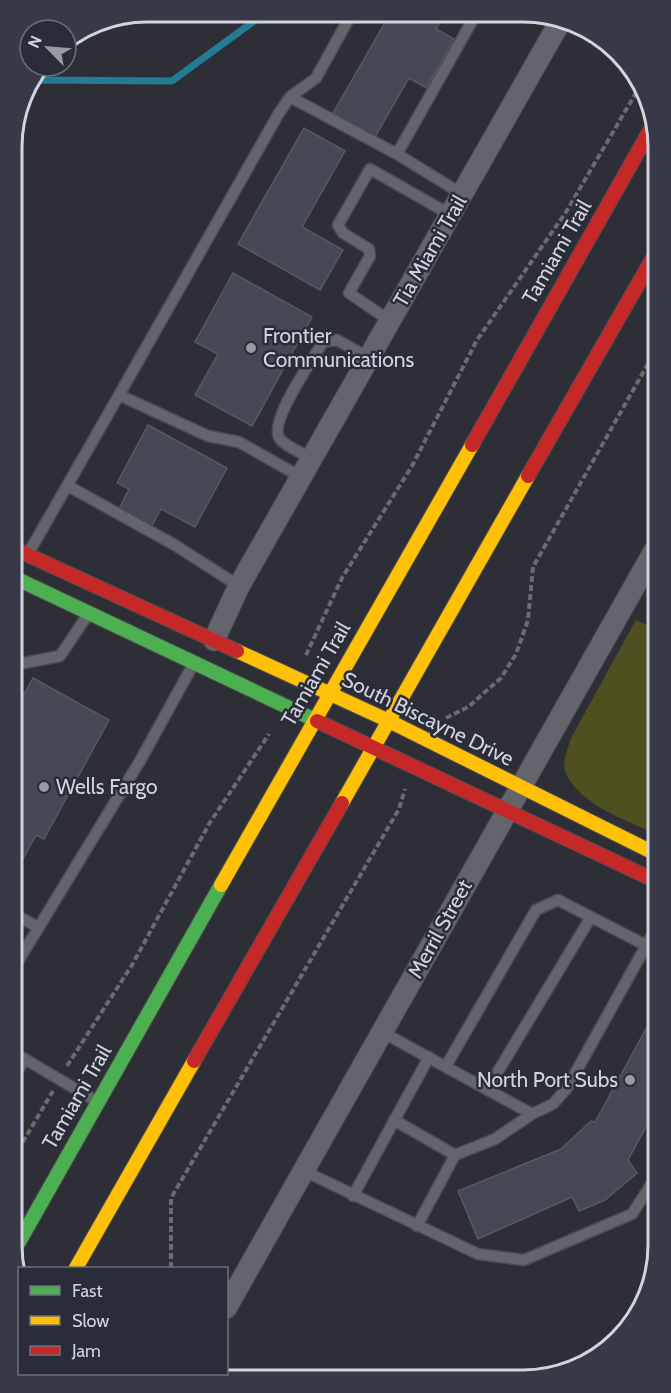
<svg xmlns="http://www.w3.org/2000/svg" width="671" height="1393" viewBox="0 0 671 1393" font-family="Cabin,sans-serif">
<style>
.green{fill:#4e5020}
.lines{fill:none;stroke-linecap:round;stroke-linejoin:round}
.stream{stroke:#237b96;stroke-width:7}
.building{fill:#474856;stroke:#58585f;stroke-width:1.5}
.lane-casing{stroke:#4c4c53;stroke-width:13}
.street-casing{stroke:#4c4c53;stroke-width:23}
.fast-casing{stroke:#4c4c53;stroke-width:16}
.slow-casing{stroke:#4c4c53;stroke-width:16}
.jam-casing{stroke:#4c4c53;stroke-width:16}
.path{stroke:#6a6b71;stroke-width:4;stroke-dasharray:6 3;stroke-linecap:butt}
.lane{stroke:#64656c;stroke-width:10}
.street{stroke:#64656c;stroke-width:21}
.fast{stroke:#4caf50;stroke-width:14}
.slow{stroke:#ffc107;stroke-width:14}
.jam{stroke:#c62828;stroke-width:14}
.poi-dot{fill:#999aa2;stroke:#2a2c3a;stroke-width:2}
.labels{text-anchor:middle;stroke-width:5;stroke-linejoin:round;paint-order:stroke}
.street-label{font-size:21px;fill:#d2d3dc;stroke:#2a2c3a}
.poi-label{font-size:21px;fill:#d2d3dc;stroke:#2a2c3a;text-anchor:start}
.rim{fill:none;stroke:#d2d3dc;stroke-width:3}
</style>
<rect width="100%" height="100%" fill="#2e2f36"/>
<!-- green -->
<path class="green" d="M636,620L655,629L656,834C627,820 578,805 565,771C562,761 568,748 571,738Z"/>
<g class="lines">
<!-- stream -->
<path class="stream" d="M32,80L172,81L265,13"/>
</g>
<!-- building -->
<path class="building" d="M390,14H445L436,29L454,39L426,88L409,78L375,137L333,113Z
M304,128L345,151L302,227L343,250L320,290L238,244Z
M233,273L312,317L252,426L195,395L218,354L195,342Z
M148,425L227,468L195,527L161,509L151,527L119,509L129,489L117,483Z
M33,678L109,720L44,839L36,835L18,868L16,739L21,730L16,727V709Z
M647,1027L657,1033L658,1105L628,1160L637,1173L605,1200L579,1211L572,1197L478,1239L458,1191L561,1149L591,1121L595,1122Z"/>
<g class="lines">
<!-- lane casing -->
<g class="lane-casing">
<path id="lane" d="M290,97L397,154
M462,194L397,154L476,14
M390,321L349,293L370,256L369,249L343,233L338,225L370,169L451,215
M119,395L279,113L290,97L316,78L352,13
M312,459C303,453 286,447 280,439C267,423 313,359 323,342L337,340L369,358
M68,486L173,544L239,586
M28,554L119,395L208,436L239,442L301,477
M639,577L655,585
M16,670L19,664L60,656L87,616
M17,916L38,927
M17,963L140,761L194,663
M382,1032L532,1114L553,1104L567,1088L657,926
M18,1055L96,1101
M446,1066L536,910L558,900L657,951
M18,1070L25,1059
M488,1088L591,917
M394,1120L455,1155
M304,1171L478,1254L524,1260L632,1214L658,1174
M353,1196L429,1057
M417,1226L455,1155L495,1139L532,1114"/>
</g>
<!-- street casing -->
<g class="street-casing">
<path id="street" d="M214,640L239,586L561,20
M226,1308L655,550
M186,1379L189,1374"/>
</g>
<!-- fast casing -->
<g class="fast-casing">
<path id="fast" d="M15,578L317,721
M19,1242L221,885"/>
</g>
<!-- slow casing -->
<g class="slow-casing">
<path id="slow" d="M237,651L387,720L656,854
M342,803L528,476
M221,885L472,445
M76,1268L194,1061"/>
</g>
<!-- jam casing -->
<g class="jam-casing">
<path id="jam" d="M472,445L652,127
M528,476L653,258
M15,549L237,651
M317,721L656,881
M194,1061L342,803"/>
</g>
<!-- path -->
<path class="path" d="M306,655L342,578L412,466L477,340L566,212L640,86
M446,718L468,707L501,678L516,654L528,620L533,567L653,355
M67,1066L132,965L209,824L269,734
M18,1150L53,1091
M171,1268V1198L399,809L405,789
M119,1375L120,1374"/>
<!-- lane -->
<use href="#lane" class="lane"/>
<!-- street -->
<use href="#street" class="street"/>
<!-- fast -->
<use href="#fast" class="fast"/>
<!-- slow -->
<use href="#slow" class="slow"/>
<!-- jam -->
<use href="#jam" class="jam"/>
</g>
<!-- markers -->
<g class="poi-dot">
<circle cx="251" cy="348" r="6"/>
<circle cx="44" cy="787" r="6"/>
<circle cx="630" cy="1080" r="6"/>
</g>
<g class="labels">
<!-- street labels -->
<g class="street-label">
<text transform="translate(430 251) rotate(-60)" y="7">Tia Miami Trail</text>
<text transform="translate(557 252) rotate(-60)" y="7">Tamiami Trail</text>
<text transform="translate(316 674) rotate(-60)" y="7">Tamiami Trail</text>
<text transform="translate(428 719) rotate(26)" y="7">South Biscayne Drive</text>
<text transform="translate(440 929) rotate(-61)" y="7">Merril Street</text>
<text transform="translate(77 1097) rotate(-60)" y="7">Tamiami Trail</text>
</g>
<!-- poi labels -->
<g class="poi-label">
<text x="263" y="343">Frontier<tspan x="263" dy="24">Communications</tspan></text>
<text x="56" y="794">Wells Fargo</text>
<text x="618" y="1087" text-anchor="end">North Port Subs</text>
</g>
</g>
<!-- crop -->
<path d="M0 0H671V1393H0ZM147 22H523A125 125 0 0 1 648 147V1245A125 125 0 0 1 523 1370H147A125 125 0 0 1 22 1245V147A125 125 0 0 1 147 22Z" fill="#373947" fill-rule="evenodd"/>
<path class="rim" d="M147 22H523A125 125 0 0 1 648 147V1245A125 125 0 0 1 523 1370H147A125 125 0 0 1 22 1245V147A125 125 0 0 1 147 22Z"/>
<!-- legend -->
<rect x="18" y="1267" width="210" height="108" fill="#2a2c3a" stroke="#6d6f7b" stroke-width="1.5"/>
<rect x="30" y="1286" width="30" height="9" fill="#4caf50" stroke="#6d6f7b" stroke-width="1.5"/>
<text x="72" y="1297" font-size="18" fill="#d2d3dc">Fast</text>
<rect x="30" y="1316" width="30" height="9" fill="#ffc107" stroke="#6d6f7b" stroke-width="1.5"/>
<text x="72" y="1327" font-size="18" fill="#d2d3dc">Slow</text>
<rect x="30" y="1346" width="30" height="9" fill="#c62828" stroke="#6d6f7b" stroke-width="1.5"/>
<text x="72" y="1357" font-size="18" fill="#d2d3dc">Jam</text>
<!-- north arrow -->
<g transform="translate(48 48) rotate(295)"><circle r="28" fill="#2a2c3a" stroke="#6d6f7b" stroke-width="1.5"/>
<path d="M0-4.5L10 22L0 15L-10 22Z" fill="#999aa2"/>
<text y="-9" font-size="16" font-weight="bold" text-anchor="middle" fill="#d2d3dc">N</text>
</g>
</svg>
